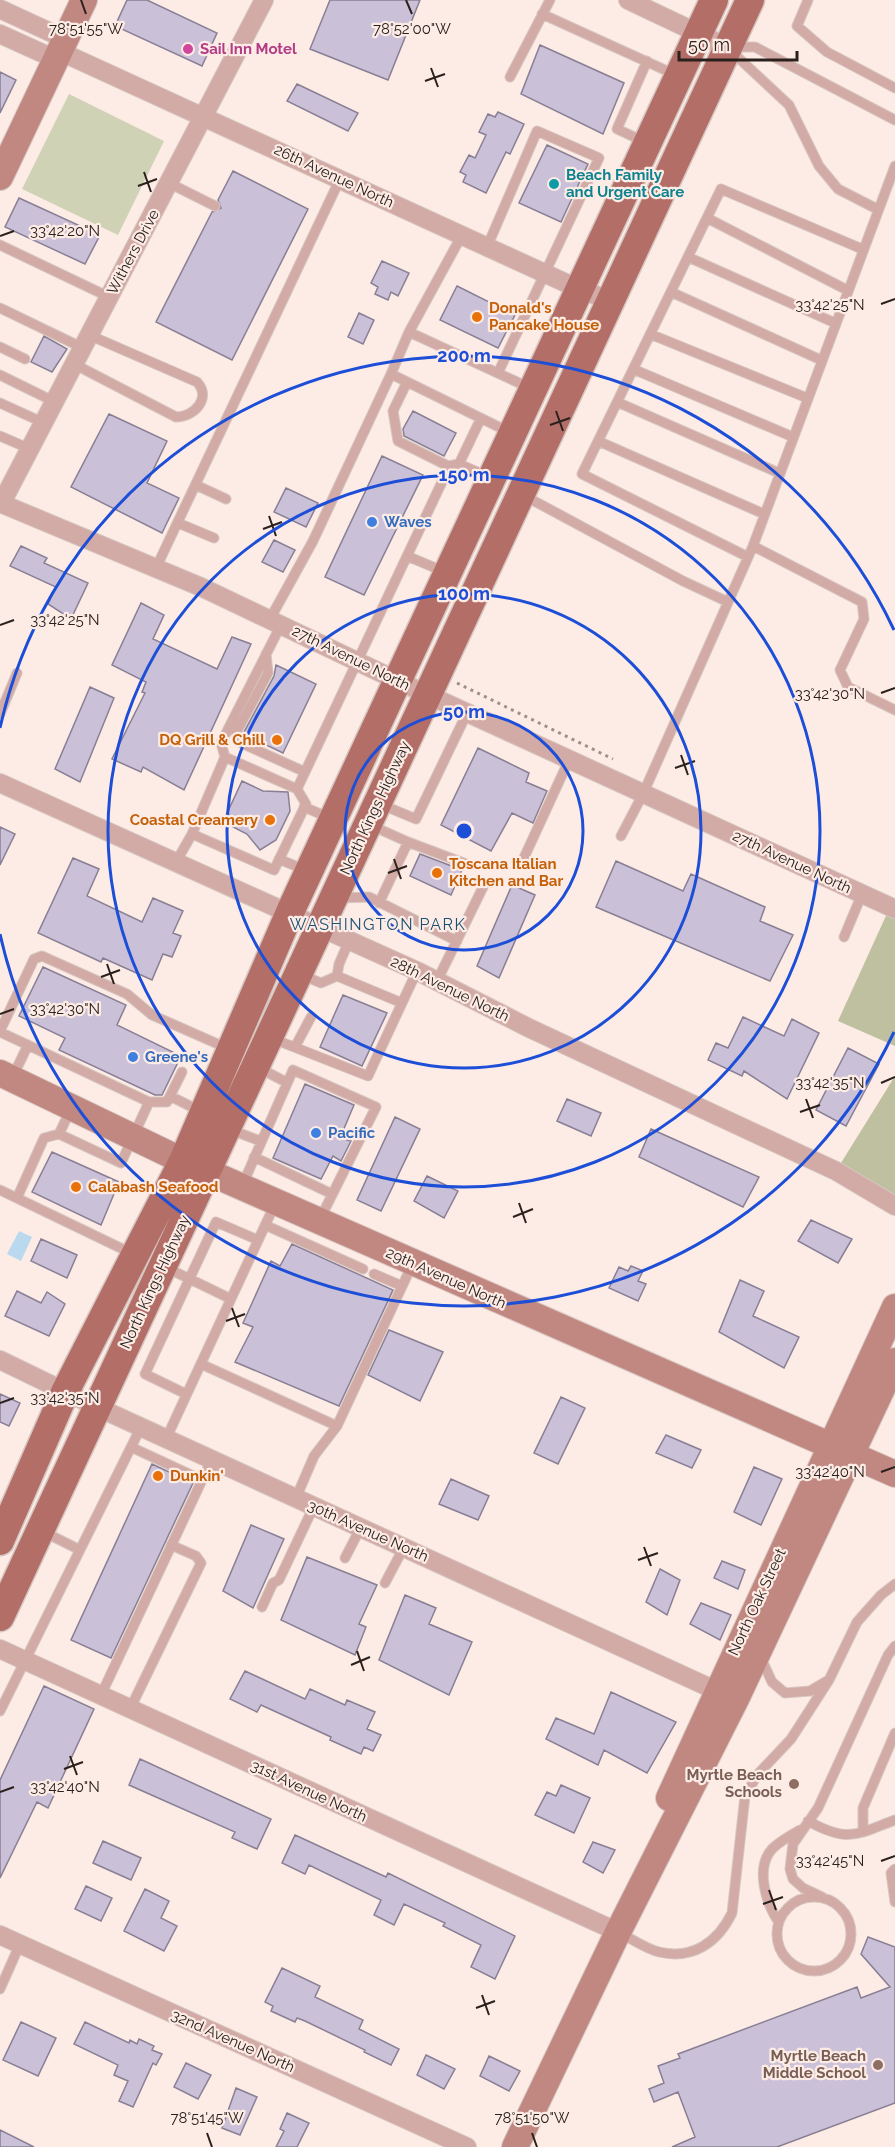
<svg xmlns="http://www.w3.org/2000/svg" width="895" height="2147" viewBox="0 0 895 2147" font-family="Raleway,sans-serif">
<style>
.green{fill:#d0d2b5}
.forest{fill:#bec09f}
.water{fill:#bad9ef}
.building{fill:#cac0d7;stroke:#887f95;stroke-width:1.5}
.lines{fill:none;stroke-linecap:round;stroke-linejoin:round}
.lane-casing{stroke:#d7c7c1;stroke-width:11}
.street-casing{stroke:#d7c7c1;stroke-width:20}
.secondary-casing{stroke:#d7c7c1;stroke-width:28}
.primary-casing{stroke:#d7c7c1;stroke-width:31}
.path{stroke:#9d908a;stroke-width:3;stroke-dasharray:3 4.5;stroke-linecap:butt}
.lane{stroke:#d2aaa6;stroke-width:9}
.street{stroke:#d2aaa6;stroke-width:18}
.secondary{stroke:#c18882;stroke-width:26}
.primary{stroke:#b36e68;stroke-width:28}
.ticks{fill:none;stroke:#2a201c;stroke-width:2}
.ring{fill:none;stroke:#1d4ed8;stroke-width:3}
.hotel-dot{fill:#d1479c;stroke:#fdece5;stroke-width:2}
.culture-dot{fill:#0f9aa8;stroke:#fdece5;stroke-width:2}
.food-dot{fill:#e8710a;stroke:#fdece5;stroke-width:2}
.shop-dot{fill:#3f7fe0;stroke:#fdece5;stroke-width:2}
.education-dot{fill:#8d6e63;stroke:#fdece5;stroke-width:2}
.labels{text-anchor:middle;stroke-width:4.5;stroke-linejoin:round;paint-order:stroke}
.hotel-label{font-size:15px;font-weight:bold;fill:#b23c85;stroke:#fdece5;text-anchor:start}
.culture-label{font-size:15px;font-weight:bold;fill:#0d838f;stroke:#fdece5;text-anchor:start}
.street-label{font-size:15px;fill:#2a201c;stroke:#fdece5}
.food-label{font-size:15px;font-weight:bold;fill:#c56008;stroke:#fdece5;text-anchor:start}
.shop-label{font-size:15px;font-weight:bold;fill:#366cbe;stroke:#fdece5;text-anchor:start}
.education-label{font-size:15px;font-weight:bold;fill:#785e54;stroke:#fdece5;text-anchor:end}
.neighbourhood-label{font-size:16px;letter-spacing:1.5px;fill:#1b5073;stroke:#fdece5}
.ticks-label{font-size:15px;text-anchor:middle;fill:#2a201c;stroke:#fdece5;stroke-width:4.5;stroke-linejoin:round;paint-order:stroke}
.centre{fill:#1d4ed8;stroke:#fdece5;stroke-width:3}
.ring-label{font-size:18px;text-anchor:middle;font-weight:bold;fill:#1d4ed8;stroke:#fdece5;stroke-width:4.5;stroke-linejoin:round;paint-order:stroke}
</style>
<rect width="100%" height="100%" fill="#fdece5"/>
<!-- green -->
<path class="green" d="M69,94L164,141L118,235L22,189Z"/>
<!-- forest -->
<path class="forest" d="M890,907L895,909V1046L838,1021Z
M895,1076V1206L836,1171Z"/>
<!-- water -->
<path class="water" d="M19,1231L32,1237L21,1261L7,1254Z"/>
<!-- building -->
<path class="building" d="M127,0H147L217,33L202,66L115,26Z
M330,0H420L388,80L310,49Z
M540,45L624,83L603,134L521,94Z
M0,72L16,80L0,113Z
M297,84L358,113L348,131L287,101Z
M498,112L524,124L510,154L506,152L486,193L463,182L466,175L460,172L469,155L475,158L486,135L479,132L488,114L495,117Z
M547,145L588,164L561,222L519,203Z
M233,171L308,209L232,360L156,322L212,212L221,208L218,200Z
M19,198L100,235L85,264L5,227Z
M382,261L409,273L398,296L391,292L388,300L375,294L378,287L371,283Z
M457,286L515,315L498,348L440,320Z
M359,313L374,320L363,344L348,337Z
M44,336L67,349L52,372L31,362Z
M413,411L456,433L444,456L404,436L403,429Z
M109,414L167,441L147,483L179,498L162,533L71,487Z
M382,456L423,475L364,595L325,577Z
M286,488L318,503L306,527L274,512Z
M274,540L295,550L283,572L262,562Z
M21,546L47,558L44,563L88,583L71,619L48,604L56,587L10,566Z
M141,603L164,615L153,639L217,669L232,637L251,644L184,790L143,767L141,772L112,759L145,693L142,692L146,682L112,665Z
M276,665L316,684L283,753L243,734L274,676Z
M90,687L114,698L80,782L55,769Z
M478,748L529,773L526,782L547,791L533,823L512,813L491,851L441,825Z
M242,781L263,791L288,792L290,811L276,840L260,850L247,834L223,822Z
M0,827L15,834L0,865Z
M420,854L462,870L451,895L410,876Z
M73,858L99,869L87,896L142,922L153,898L183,911L173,933L181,936L172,957L163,954L152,980L103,958L101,962L38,933Z
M616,861L683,891L691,874L765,907L760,921L793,935L770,981L596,907Z
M512,885L535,895L499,978L477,966Z
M43,967L126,1005L117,1025L181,1056L162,1095H155L59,1050L65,1038L19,1016Z
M343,995L387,1013L362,1066L320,1047Z
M743,1017L784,1036L792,1019L819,1033L787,1099L744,1071L742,1076L708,1060L716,1043L728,1048Z
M848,1048L879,1064L846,1126L816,1110Z
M305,1084L354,1105L340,1138L351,1141L341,1161L333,1156L321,1179L273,1158Z
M567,1099L601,1113L591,1136L557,1121Z
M395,1117L420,1129L381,1211L357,1200Z
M651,1129L759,1177L743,1207L639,1157Z
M52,1152L119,1182L101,1225L32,1192Z
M427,1176L458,1191L444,1218L414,1201Z
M811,1220L852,1239L838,1263L798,1241Z
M41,1239L77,1255L67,1278L31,1261Z
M292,1244L393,1290L339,1406L235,1362L253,1327L243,1323L271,1261L280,1266Z
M631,1266L643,1271L638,1281L646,1284L638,1301L609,1288L619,1267L628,1271Z
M740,1280L764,1291L753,1316L799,1337L784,1368L719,1332Z
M17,1291L41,1303L47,1292L65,1304L49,1336L5,1316Z
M389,1330L443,1352L420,1401L368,1375Z
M0,1394L20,1403L9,1426L0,1422Z
M561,1397L585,1408L558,1464L534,1453Z
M666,1435L701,1450L692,1468L656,1453Z
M152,1464L193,1483L111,1658L71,1640Z
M754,1467L782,1479L761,1525L734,1512Z
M451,1479L489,1496L478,1520L439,1504Z
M251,1525L284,1539L253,1608L223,1591Z
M307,1557L377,1585L359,1624L366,1627L355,1655L281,1620Z
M722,1561L745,1570L738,1589L714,1578Z
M660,1569L680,1580L667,1615L646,1602Z
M405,1595L436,1608L429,1624L472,1642L449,1695L379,1660Z
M701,1603L731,1615L720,1640L690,1624Z
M245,1671L305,1699L310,1689L345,1705L347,1700L375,1712L367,1729L381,1735L373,1751L364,1747L361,1754L330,1740L331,1737L261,1705L257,1712L230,1699Z
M44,1686L94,1709L48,1808L37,1802L0,1878V1780Z
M611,1692L676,1722L647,1773L604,1750L598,1765L546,1739L556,1718L594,1734Z
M140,1759L271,1819L257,1849L232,1838L235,1832L129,1785Z
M561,1785L590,1798L574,1833L535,1815L547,1792L556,1796Z
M295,1835L386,1877L388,1873L515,1936L495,1979L471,1967L481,1945L443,1926L445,1923L404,1904L394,1925L374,1915L381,1900L309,1865L305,1874L282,1863Z
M103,1841L141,1858L131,1880L93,1863Z
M593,1842L615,1850L603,1873L583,1862Z
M86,1886L112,1898L101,1921L75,1909Z
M145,1889L169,1901L161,1918L177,1926L164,1951L124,1931Z
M868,1937L895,1947V2103L777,2147H672L695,2137L678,2092L654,2102L649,2089L664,2083L658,2066L680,2058L678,2054L857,1987L861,1998L890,1987L861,1954Z
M282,1968L320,1986L315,1997L363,2020L359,2029L399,2049L391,2065L364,2052L365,2050L305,2021L297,2018L295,2022L271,2011L273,2006L265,2002Z
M21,2022L56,2038L38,2076L3,2060Z
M85,2022L129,2043L130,2040L137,2044L139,2039L154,2046L152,2050L162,2054L156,2065L153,2063L133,2107L119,2101L128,2081L114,2075L118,2065L74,2044Z
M426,2055L455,2069L444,2089L417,2075Z
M489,2056L520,2071L509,2091L480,2076Z
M186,2063L211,2075L198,2099L174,2087Z
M236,2088L257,2097L240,2135L222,2128Z
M287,2113L309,2123L297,2147H276L284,2131L280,2129Z
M0,2130L34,2147H0Z"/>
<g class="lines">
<!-- lane casing -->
<g class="lane-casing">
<path id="lane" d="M808,0L797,26L827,52L895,88
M542,14L676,75
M733,47H755L895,120
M731,51L789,105L819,166L838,189L877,209
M510,77L550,0
M645,142L617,129L647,61
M169,183L215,206
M707,218L847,290
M462,235L409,332L530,388
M0,245L109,297
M487,247L537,131L599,158L498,373
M688,257L835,323
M671,292L821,360
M0,308L83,348
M409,332L391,374L509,432
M650,334L807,398
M0,347L25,359
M74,364L176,417C194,417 212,398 197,382L89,335
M633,369L793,437
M0,375L55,402
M407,382L393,411L398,441L448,466L459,464L489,477
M617,402L779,473
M0,403L44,423
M0,436L30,449
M598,441L764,514
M459,464L481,418
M442,482L407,556L445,572
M196,485L226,499
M523,495L683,581L728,602
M178,523L214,538
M753,546L862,602L864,619L840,670L848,687L895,710
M748,557L582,474L721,189L862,249
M156,568L340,179
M270,619L313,541L391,374
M266,654L268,673L236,733L239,742L305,772
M0,714L17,673
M225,757L221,743L281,625
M297,789L407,556
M380,804L416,819L467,713
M304,807L330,818
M370,825L408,842L379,903
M621,836L643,794L753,546L895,166
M408,842L466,864
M279,859L305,870
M176,862L192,834L225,757L297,789L306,804L274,870L192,834
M522,862L569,760
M339,898L369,897L457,941
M844,937L862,894
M337,976L339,964L349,941
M437,981L485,883
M402,1003L417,971
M0,1031L34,959L42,956L127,994L152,1015L229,1049
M0,1032L149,1102H167L182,1072
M271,1038L368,1076L402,1003L337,976L321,983L302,975
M295,1047L311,1017
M259,1068L286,1082
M12,1078L28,1045
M170,1096L200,1111
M229,1129L260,1141
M59,1134L121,1163L149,1102
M254,1157L332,1194
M242,1186L293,1070L376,1107L320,1219
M0,1190L133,1254
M17,1198L44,1138L59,1134L71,1109
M265,1225L363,1269
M165,1267L231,1299
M374,1274L402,1286
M201,1364L337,1426
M186,1394L145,1374L216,1222L258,1240
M166,1439L275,1204
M131,1447L202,1480
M296,1498L314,1456L337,1426L412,1265
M42,1531L80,1550
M345,1558L361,1527
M385,1583L404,1547
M262,1607L273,1583L279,1580L314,1506
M761,1658L772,1682L785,1693L810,1691L827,1681
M101,1695L212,1459
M130,1709L201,1563L196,1556L171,1545
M0,1711L141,1427
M808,1821C848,1843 855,1835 895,1820
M863,1832V1808L895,1733
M895,1869L891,1873L895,1902
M777 1934a37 37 0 1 1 74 0a37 37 0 1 1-74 0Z
M822,1897L803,1888L793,1879L790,1869L793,1844L818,1808L888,1655L895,1646
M778,1921C766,1903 755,1868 772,1849C779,1842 791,1835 800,1830
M620,1933C632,1939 646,1949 659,1952C693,1960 718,1942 732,1913L745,1796L758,1774L791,1739L829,1680L857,1622L881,1595L895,1584
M0,1989L20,1944"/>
</g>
<!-- street casing -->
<g class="street-casing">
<path id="street" d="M628,0L727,47
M0,9L65,39
M0,34L55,59
M59,51L579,289L609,300
M0,503L201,587L398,681L895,909
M1,504L264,0
M0,783L417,971L529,1028L836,1171L895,1206
M0,1360L97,1407L728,1696
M0,1649L618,1932
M0,1935L467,2147"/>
</g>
<!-- secondary casing -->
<g class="secondary-casing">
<path id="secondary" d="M0,177L84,0
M0,1073L183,1161L895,1474
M669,1798L895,1307
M515,2147L618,1932L736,1699L895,1361"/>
</g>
<!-- primary casing -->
<g class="primary-casing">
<path id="primary" d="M0,1541L65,1392L183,1161L290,912L714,0
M0,1617L750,0"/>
</g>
<!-- path -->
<path class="path" d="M457,683L613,759"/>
<!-- lane -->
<use href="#lane" class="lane"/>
<!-- street -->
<use href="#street" class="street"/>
<!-- secondary -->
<use href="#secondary" class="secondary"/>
<!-- primary -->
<use href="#primary" class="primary"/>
</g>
<!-- ticks -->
<path class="ticks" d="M81,0L86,14M406,0L412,14M431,68L438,87M425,81L445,74M144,172L151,192M138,186L157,179M0,236L14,231M881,304L895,299M556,411L563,431M550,425L570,418M269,516L276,536M263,529L282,522M0,625L14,620M881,693L895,688M681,755L688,775M675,768L695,761M394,859L401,879M388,873L407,866M107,964L114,984M101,977L120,970M0,1014L14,1009M881,1083L895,1077M806,1099L813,1118M800,1112L820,1105M519,1203L526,1223M513,1217L533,1209M232,1308L239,1327M226,1321L245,1314M0,1403L14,1398M881,1472L895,1467M644,1547L651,1566M638,1560L658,1553M357,1651L364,1671M351,1665L370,1657M70,1756L77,1775M64,1769L83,1762M0,1792L14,1787M881,1861L895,1856M769,1890L776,1910M763,1904L783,1897M482,1995L489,2015M476,2008L495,2001M207,2133L212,2147M532,2133L537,2147"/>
<!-- distance rings -->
<g class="ring">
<circle cx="464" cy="831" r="119"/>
<circle cx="464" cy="831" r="237"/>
<circle cx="464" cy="831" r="356"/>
<path d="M894 1032A475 475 0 0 1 0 934M0 728A475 475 0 0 1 894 630"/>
</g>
<!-- markers -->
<circle class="hotel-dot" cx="188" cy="49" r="6"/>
<circle class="culture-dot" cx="554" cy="184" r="6"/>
<g class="food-dot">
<circle cx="477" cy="317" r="6"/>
<circle cx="277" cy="740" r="6"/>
<circle cx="270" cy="820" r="6"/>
<circle cx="437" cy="873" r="6"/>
<circle cx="76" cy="1187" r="6"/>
<circle cx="158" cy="1476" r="6"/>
</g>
<g class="shop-dot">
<circle cx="372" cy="522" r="6"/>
<circle cx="133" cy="1057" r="6"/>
<circle cx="316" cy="1133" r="6"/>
</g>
<g class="education-dot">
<circle cx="794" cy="1784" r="6"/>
<circle cx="878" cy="2065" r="6"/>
</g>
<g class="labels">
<!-- hotel labels -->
<g class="hotel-label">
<text x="200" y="54">Sail Inn Motel</text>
</g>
<!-- culture labels -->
<g class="culture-label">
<text x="566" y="180">Beach Family<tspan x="566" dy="17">and Urgent Care</tspan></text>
</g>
<!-- street labels -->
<g class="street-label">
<text transform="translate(334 176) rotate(25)" y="5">26th Avenue North</text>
<text transform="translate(133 252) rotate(-62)" y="5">Withers Drive</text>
<text transform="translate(351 658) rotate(26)" y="5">27th Avenue North</text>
<text transform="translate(375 808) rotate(-65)" y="5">North Kings Highway</text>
<text transform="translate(792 862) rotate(25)" y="5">27th Avenue North</text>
<text transform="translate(450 989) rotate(26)" y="5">28th Avenue North</text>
<text transform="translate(446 1278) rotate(24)" y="5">29th Avenue North</text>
<text transform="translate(155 1282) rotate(-65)" y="5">North Kings Highway</text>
<text transform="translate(368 1531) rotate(24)" y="5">30th Avenue North</text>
<text transform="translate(757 1602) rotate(-65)" y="5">North Oak Street</text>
<text transform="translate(309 1791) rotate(25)" y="5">31st Avenue North</text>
<text transform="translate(233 2041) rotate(24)" y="5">32nd Avenue North</text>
</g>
<!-- food labels -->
<g class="food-label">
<text x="489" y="313">Donald's<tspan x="489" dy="17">Pancake House</tspan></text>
<text x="265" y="745" text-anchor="end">DQ Grill &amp; Chill</text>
<text x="258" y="825" text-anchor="end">Coastal Creamery</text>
<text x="449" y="869">Toscana Italian<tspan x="449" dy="17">Kitchen and Bar</tspan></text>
<text x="88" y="1192">Calabash Seafood</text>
<text x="170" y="1481">Dunkin'</text>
</g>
<!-- shop labels -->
<g class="shop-label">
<text x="384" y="527">Waves</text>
<text x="145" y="1062">Greene's</text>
<text x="328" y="1138">Pacific</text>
</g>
<!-- education labels -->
<g class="education-label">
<text x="782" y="1780">Myrtle Beach<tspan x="782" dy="17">Schools</tspan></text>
<text x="866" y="2061">Myrtle Beach<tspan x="866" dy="17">Middle School</tspan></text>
</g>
<!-- neighbourhood labels -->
<g class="neighbourhood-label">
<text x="378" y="930">WASHINGTON PARK</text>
</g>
</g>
<g class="ticks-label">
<text x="86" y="34">78°51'55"W</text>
<text x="412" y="34">78°52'00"W</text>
<text x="65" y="236">33°42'20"N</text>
<text x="830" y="310">33°42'25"N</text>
<text x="65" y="625">33°42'25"N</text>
<text x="830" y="699">33°42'30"N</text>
<text x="65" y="1014">33°42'30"N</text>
<text x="830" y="1088">33°42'35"N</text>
<text x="65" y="1403">33°42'35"N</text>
<text x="830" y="1477">33°42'40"N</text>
<text x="65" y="1792">33°42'40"N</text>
<text x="830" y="1866">33°42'45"N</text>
<text x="207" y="2123">78°51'45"W</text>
<text x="532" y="2123">78°51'50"W</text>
</g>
<circle cx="464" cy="831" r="9" class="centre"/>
<g class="ring-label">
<text x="464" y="362">200 m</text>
<text x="464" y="481">150 m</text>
<text x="464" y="600">100 m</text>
<text x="464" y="718">50 m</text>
</g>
<!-- scale -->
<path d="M679 51v9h118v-9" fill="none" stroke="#2a201c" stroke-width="3"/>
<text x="688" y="51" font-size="18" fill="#2a201c" stroke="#fdece5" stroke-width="4.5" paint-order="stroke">50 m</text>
</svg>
